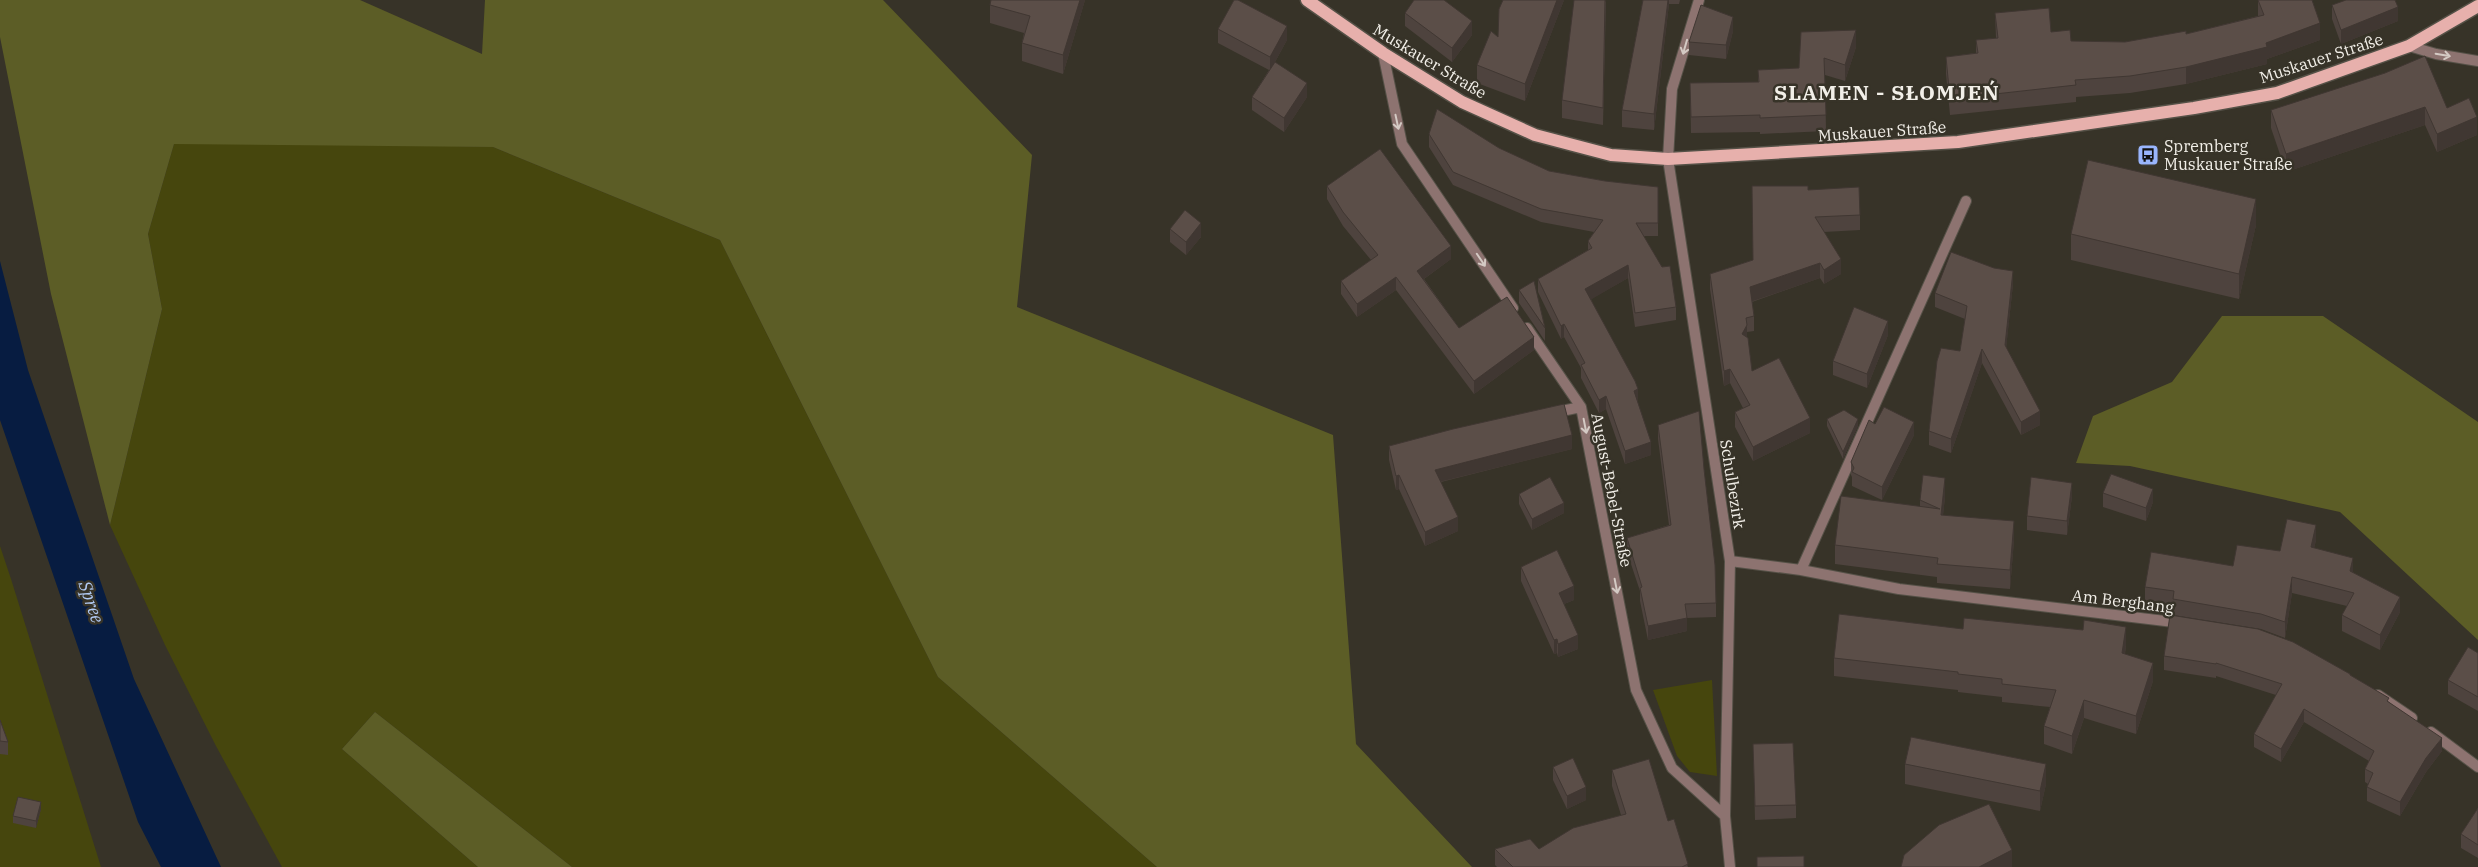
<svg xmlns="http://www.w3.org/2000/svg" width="2478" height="867" viewBox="0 0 2478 867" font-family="'IBM Plex Serif',serif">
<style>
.green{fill:#46460d}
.forest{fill:#5c5d26}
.water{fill:#071c41}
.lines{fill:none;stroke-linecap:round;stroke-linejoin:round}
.street-casing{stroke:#555147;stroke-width:12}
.primary-casing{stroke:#555147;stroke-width:15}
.street{stroke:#8d7370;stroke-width:10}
.primary{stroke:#e7b0ac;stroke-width:12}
.wall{fill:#4e433e}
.shaded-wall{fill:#403732}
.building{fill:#5b4e48;stroke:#403732}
.oneway{stroke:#d4cac4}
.labels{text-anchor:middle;stroke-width:5;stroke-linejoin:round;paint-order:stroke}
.street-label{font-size:16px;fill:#f2efe8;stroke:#373328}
.poi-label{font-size:16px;fill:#f2efe8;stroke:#373328;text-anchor:start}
.water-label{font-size:18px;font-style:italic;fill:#b1c9f2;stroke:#373328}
.district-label{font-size:21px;font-weight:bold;letter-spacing:1px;fill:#f2efe8;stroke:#373328}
</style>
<rect width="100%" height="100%" fill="#373328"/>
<!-- green -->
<path class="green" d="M297,142L493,147L720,240L938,677L1157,867H572L375,712L342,749L478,867H282L216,746L165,645L110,525L162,309L148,234L174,144Z
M0,546L11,579L101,867H0Z
M1712,680L1717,776L1690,772L1677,756L1653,690Z"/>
<!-- forest -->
<path class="forest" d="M0,0H360L482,54L485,0H883L1032,155L1017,307L1333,435L1356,744L1472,867H1157L938,677L720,240L493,147L174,144L148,234L162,309L110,525L51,294L0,37Z
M2222,316H2323L2478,422V640L2340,512L2130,466L2076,463L2093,416L2172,382Z
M375,712L572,867H478L342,749Z"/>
<!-- water -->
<path class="water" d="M0,261L28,370L134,679L221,867H161L138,822L0,420Z"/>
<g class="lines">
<!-- street casing -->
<g class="street-casing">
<path id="street" d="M1699,0L1672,89L1668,159L1730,561L1725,816L1730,867
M2409,46L2436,54L2478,61
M1383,53L1402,144L1513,308
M1527,328L1581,407L1636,690L1672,768L1725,816
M1552,413L1581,407
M1730,561L1801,570L1899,589L2182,623
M1801,570L1966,201
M2378,695L2412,718
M2431,732L2478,767"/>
</g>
<!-- primary casing -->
<g class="primary-casing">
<path id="primary" d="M1307,0L1383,53L1462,102L1535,135L1611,155L1668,159L1958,142L2194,108L2277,93L2409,46L2478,6"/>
</g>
<!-- street -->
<use href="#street" class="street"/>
<!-- primary -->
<use href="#primary" class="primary"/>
</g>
<!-- wall -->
<path class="wall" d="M1085,0L1063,74L1022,61V43L1024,33L990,23V5Z
M1564,0L1525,101L1477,83V65L1498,37Z
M1606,0L1603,125L1562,118V100Z
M1643,0H1680L1679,4H1669L1654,130L1622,127V110Z
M2258,0L2320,40L2267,59V64L2186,84L2130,93L2076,97V102L1950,115L1946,74V57L1976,53V40L1996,38L1995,13L2051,32L2071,41L2125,42L2186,34L2258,16Z
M2332,5L2398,21L2341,44L2332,19Z
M1405,13L1472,35L1452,62L1405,26Z
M1218,29L1287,40L1275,62L1307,97L1284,132L1252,110V97L1269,70L1218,43Z
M1733,31L1726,59L1689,55V42Z
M1801,32L1856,47L1845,81L1825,75L1826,131L1760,134V132L1691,133L1690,83L1758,82V70L1799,68Z
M2447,108L2477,135L2437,152L2425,125L2286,172L2271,128V110Z
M1429,134L1499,148L1549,171L1605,181L1658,187V236H1644L1676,307V320L1635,327L1628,278L1591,299L1637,402L1651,455L1625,464L1606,409L1599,413L1581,378V368L1564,337L1561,339L1538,292V279L1588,250V241L1594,232L1541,222L1453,185L1429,147Z
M1327,186L1451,259L1424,279L1459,328L1534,350L1474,394L1396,290L1357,317L1341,294V281L1371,260L1343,226L1327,199Z
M1808,190L1860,215V230L1824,232L1841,274L1824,284L1820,278L1752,302L1754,316V331L1747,332V337L1752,371L1810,433L1753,461L1735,427V412L1743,408L1730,383L1724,386L1710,289V274L1753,260Z
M2256,225L2239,299L2071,260V234Z
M1170,229L1201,237L1186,255L1170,242Z
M2013,284L2006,348L2040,425L2021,435L1982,363L1951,453L1929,445V431L1960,351L1965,319L1935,307V293Z
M1519,290L1545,328V341L1519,303Z
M1888,335L1867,388L1833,375V361Z
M1827,419L1858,426L1843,459L1827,426Z
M1875,424L1914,435L1882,500L1852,486V477L1851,475V462Z
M1658,425L1716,603V617L1687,618V631L1648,640L1640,601V591L1627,552V538L1669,525L1658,439Z
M1389,446L1572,449L1441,482L1458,531L1425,546L1399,489L1396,490L1389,460Z
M2103,493L2153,502L2146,521L2103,507Z
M1519,494L1564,513L1532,530L1519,504Z
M2072,496L2067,535L2027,530V516Z
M1945,497L1943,515L2014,540L2010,589L1937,583V577L1835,564V545L1920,507V500Z
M2316,540L2314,548L2400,612L2380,650L2342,631V615L2347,606L2292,593L2285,638L2261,629L2173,615V607L2145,602V587L2233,566Z
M1521,567L1574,600L1564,604L1578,649L1558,657L1557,653L1554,654L1521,581Z
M1963,629L2126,645L2125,654L2153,681L2136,734L2084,718L2072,754L2044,744V726L2050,707L2002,702V697L1958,692V690L1834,676V658Z
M2478,653V711L2448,694V680Z
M2164,656L2350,676L2389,702L2442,751L2426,772L2400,816L2367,801V787L2368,784L2365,782V769L2369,761L2304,722L2281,762L2254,747V734L2276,695L2216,676V678L2164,670Z
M0,720L8,742V755L0,754Z
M1753,744L1796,805V818L1755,820Z
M1905,764L2046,784L2040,811L1905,784Z
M1553,767L1586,800L1567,809L1553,780Z
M1612,770L1668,821L1688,867H1497L1495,865V849H1539L1621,815L1612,786Z
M2478,808V858L2461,848V834Z
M41,809L36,828L13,823V816Z"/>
<!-- shaded-wall -->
<path class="shaded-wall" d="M1080,0H1085L1063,74V55Z
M1557,0H1564L1525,101V84Z
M1668,0H1669V4L1654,130V114Z
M2398,7V21L2341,44V30Z
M1733,17V31L1726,59V45Z
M1472,21V35L1452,62V48Z
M2320,23V40L2267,59V64L2186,84V67L2266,43Z
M1287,26V40L1270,71V57Z
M1856,30V47L1845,81V65Z
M1307,83V97L1284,132V118Z
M2425,107V125L2286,172V154Z
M2477,117V135L2437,152V134Z
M2256,199V225L2239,299V274Z
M1201,223V237L1186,255V242Z
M1451,246V259L1417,284V271Z
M1841,259V274L1824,284V270Z
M1820,263V278L1750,302V287Z
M1628,265V278L1585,303V289Z
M2013,271V284L2005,359V345Z
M1396,277V290L1357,317V304Z
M1888,321V335L1867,388V374Z
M1564,324V337L1561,339V326Z
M1747,325V340L1742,334Z
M1534,337V350L1474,394V381Z
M1982,349V363L1951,453V439Z
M1730,369V383L1724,386V371Z
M1638,389V402L1634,391Z
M1606,396V409L1599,413V400Z
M2040,411V425L2021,435V422Z
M1810,418V433L1753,461V447Z
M1858,419V426L1843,459V452Z
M1914,422V435L1882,500V487Z
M1572,435V449L1435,483V470Z
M1651,442V455L1625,464V451Z
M1399,475V489L1396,490V476Z
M1945,478V497L1941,534V515Z
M2072,483V496L2067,535V521Z
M2153,489V502L2146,521V508Z
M1564,503V513L1532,530V519Z
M1458,517V531L1425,546V532Z
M2014,521V540L2010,589V570Z
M2316,525V540L2311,562V547Z
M2353,558V573L2350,571Z
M2292,577V593L2285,638V622Z
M1574,586V600L1559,606V593Z
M2400,597V612L2380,650V635Z
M1687,618V631L1648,640V626Z
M2126,627V645L2122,671V653Z
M1578,635V649L1558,657V644Z
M1557,639V653L1554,654V640Z
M2153,663V681L2136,734V716Z
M2084,700V718L2072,754V736Z
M2304,709V722L2281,762V749Z
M2442,738V751L2426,772L2400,816V802L2426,758Z
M2046,764V784L2040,811V791Z
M1586,787V800L1567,809V796Z
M41,802V809L36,828V821Z
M2012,850V867H1979Z"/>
<!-- building -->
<path class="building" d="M991,0H1080L1063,55L1022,43L1030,16L990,5Z
M1234,0H1238L1287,26L1270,57L1218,29Z
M1414,0H1444L1472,21L1452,48L1405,13Z
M1503,0H1557L1525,84L1477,65L1491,31L1498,37L1499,9Z
M1574,0H1605L1603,108L1562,100Z
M1643,0H1668L1654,114L1622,110Z
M2258,0H2312L2320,23L2266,43L2267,47L2186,67L2130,76L2075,80L2076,85L1950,99L1946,57L1978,53L1976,40L1998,38L1995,13L2049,8L2051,32L2070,30L2071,41L2125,42L2186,31V34L2264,15Z
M2346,0H2395L2398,7L2341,30L2332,5Z
M1701,5L1733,17L1726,45L1689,42Z
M1856,30L1845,65L1824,58L1826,115L1760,118V115L1691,117L1690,83L1759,82L1758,70L1799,68L1801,32Z
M2425,56L2447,108L2469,98L2477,117L2437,134L2425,107L2286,154L2271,110L2385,73Z
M1275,62L1307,83L1284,118L1252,97Z
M1437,109L1499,148L1549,171L1605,181L1658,187V223H1636L1662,267L1670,266L1676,307L1635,313L1628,265L1585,289L1635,381L1638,389L1634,391L1651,442L1625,451L1606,396L1599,400L1581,365L1585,363L1564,324L1561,326L1538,279L1592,248L1588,241L1603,220L1541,209L1453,172L1429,134Z
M1380,149L1451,246L1417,271L1459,328L1507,297L1534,337L1474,381L1396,277L1357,304L1341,281L1378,255L1343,212L1327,186Z
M2088,160L2256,199L2239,274L2071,234Z
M1752,186H1808V190L1859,187L1860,215L1815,217L1841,259L1824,270L1820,263L1750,287L1754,316L1746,318L1747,325L1742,334L1748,338L1752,371L1779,358L1810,418L1753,447L1735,412L1750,405L1730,369L1724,371L1710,274L1753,260Z
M1185,210L1201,223L1186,242L1170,229Z
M1951,252L1994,268L2013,271L2005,345L2040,411L2021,422L1982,349L1951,439L1929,431L1937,361L1941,348L1960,351L1967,306L1935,293Z
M1534,281L1545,328L1519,290Z
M1854,307L1888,321L1867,374L1833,361Z
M1564,404L1572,435L1435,470L1458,517L1425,532L1399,475L1396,476L1389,446L1453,429Z
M1884,407L1914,422L1882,487L1852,472L1854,468L1851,462L1869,420L1875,424Z
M1844,410L1858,419L1843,452L1827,419Z
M1699,411L1704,469L1715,565L1716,603L1685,604L1687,618L1648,626L1640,588L1642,587L1627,538L1671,525L1658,425Z
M2111,474L2153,489L2146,508L2103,493Z
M1923,475L1945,478L1941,515L2014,521L2010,570L1937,564L1938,558L1835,545L1841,496L1940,509L1920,500Z
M1550,477L1564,503L1532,519L1519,494Z
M2031,477L2072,483L2067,521L2027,516Z
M2287,519L2316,525L2311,547L2353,558L2350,571L2400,597L2380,635L2342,615L2354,593L2292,577L2285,622L2261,614L2173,599L2174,591L2145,587L2151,552L2233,566L2237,545L2280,551Z
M1557,550L1574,586L1559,593L1578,635L1558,644L1557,639L1554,640L1521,567Z
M1839,614L1963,629L1964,618L2083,630L2084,620L2126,627L2122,653L2153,663L2136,716L2084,700L2072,736L2044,726L2056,690L2002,684V679L1958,674V672L1834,658Z
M2170,615L2258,629L2293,642L2350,674V675L2389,698L2387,701L2442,738L2426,758L2400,802L2367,787L2373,773L2365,769L2374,751L2304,709L2281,749L2254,734L2282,684L2216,663V664L2164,656Z
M2468,647L2478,653V697L2448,680Z
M0,720L8,742L0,741Z
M1911,737L2046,764L2040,791L1905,764Z
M1793,743L1796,805L1755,806L1753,744Z
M1573,758L1586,787L1567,796L1553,767Z
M1649,759L1668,821L1674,819L1688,864L1682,867H1513L1495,849L1530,839L1539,849L1573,828L1626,814L1612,770Z
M18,797L41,802L36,821L13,816Z
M1989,804L2012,850L1979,867H1901L1904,855L1939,825Z
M2478,808V845L2461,834Z
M1804,856V867H1757V857Z"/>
<!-- one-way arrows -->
<defs><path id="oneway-shaft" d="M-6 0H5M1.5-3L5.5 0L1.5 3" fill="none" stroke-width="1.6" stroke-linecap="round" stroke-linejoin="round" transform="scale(1.25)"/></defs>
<g class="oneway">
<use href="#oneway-shaft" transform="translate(1685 47) rotate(106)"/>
<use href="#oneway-shaft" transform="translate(2443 55) rotate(10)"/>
<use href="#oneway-shaft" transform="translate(1397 122) rotate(78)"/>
<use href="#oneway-shaft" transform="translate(1481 260) rotate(56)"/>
<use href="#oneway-shaft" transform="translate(1585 426) rotate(79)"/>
<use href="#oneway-shaft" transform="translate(1616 586) rotate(79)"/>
</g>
<!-- icons -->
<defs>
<g id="bus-square" transform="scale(1.125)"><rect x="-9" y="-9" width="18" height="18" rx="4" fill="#99b5fd" stroke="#373328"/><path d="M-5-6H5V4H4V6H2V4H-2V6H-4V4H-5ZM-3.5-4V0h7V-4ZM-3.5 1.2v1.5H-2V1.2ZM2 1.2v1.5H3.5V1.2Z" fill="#111"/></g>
</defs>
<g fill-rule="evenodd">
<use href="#bus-square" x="2148" y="155"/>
</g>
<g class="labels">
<!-- street labels -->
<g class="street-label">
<text transform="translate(2321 58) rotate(-18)" y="6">Muskauer Straße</text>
<text transform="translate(1430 61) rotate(31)" y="6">Muskauer Straße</text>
<text transform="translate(1882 131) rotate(-4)" y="6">Muskauer Straße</text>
<text transform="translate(1733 484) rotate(81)" y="6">Schulbezirk</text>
<text transform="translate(1612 490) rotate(79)" y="6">August-Bebel-Straße</text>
<text transform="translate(2123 601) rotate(7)" y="6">Am Berghang</text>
</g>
<!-- poi labels -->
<g class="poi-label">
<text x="2164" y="152">Spremberg<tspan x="2164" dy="18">Muskauer Straße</tspan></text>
</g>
<!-- water labels -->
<g class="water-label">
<text transform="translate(91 602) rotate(71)" y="6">Spree</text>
</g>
<!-- district labels -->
<g class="district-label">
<text x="1887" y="100">SLAMEN - SŁOMJEŃ</text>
</g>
</g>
</svg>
